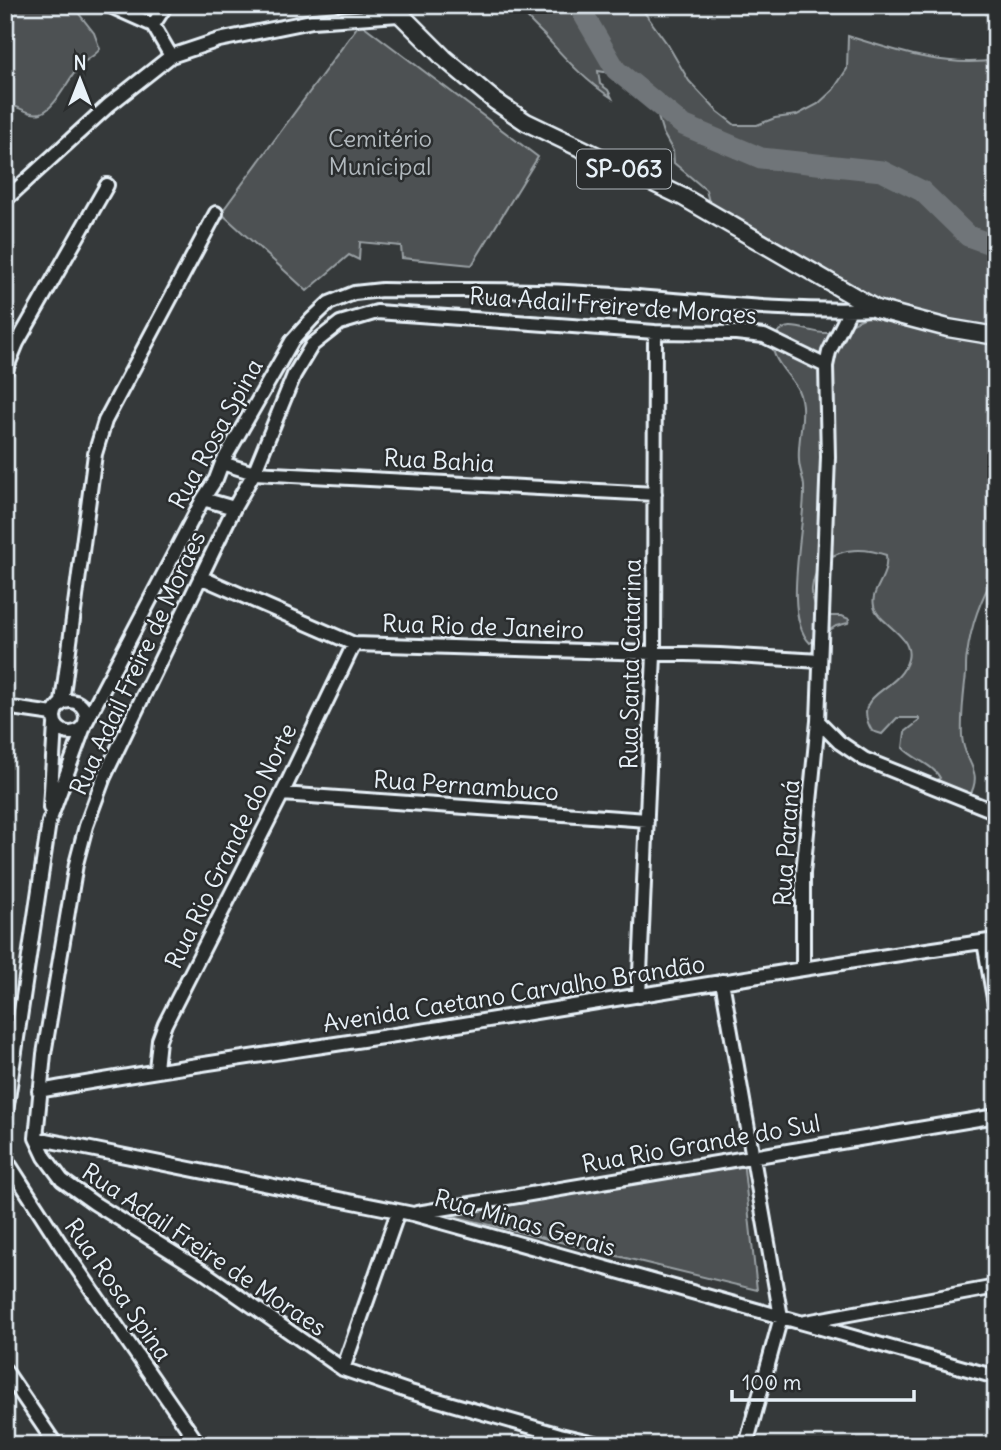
<svg xmlns="http://www.w3.org/2000/svg" width="1001" height="1450" viewBox="0 0 1001 1450" font-family="Delius,sans-serif">
<style>
.green{fill:#4d5152;stroke:#9aa1a5;stroke-width:2}
.lines{fill:none;stroke-linecap:round;stroke-linejoin:round}
.river{stroke:#707579;stroke-width:21}
.minor-casing{stroke:#e8f1f8;stroke-width:18}
.major-casing{stroke:#e8f1f8;stroke-width:21}
.minor{stroke:#2a2d2e;stroke-width:12}
.major{stroke:#2a2d2e;stroke-width:16}
.labels{text-anchor:middle;stroke-width:5;stroke-linejoin:round;paint-order:stroke}
.shield{fill:#2a2d2e;stroke:#afb6bb;stroke-width:2}
.shield-label{font-size:23px;font-weight:bold;fill:#e8f1f8}
.park-label{font-size:24px;fill:#b2b9be;stroke:#2a2d2e}
.street-label{font-size:24px;fill:#e8f1f8;stroke:#2a2d2e}
</style>
<rect width="100%" height="100%" fill="#35393a"/>
<filter id="ink" filterUnits="userSpaceOnUse"><feTurbulence type="fractalNoise" baseFrequency=".0143" numOctaves="2"/><feDisplacementMap in="SourceGraphic" scale="14" xChannelSelector="R" yChannelSelector="G"/><feConvolveMatrix kernelMatrix="1 2 1 2 8 2 1 2 1" color-interpolation-filters="sRGB"/></filter>
<g filter="url(#ink)">
<!-- green -->
<path class="green" d="M5,5H72L94,33L100,49C94,57 86,59 80,66C68,78 56,108 41,113C29,116 17,105 5,103Z
M520,5H639L668,45L689,81L717,111L735,125H757L775,118L797,115L818,104L833,90L847,69L848,36C896,51 945,68 996,60V573C980,599 971,625 967,655C965,664 967,673 965,682C963,700 961,718 962,736C963,762 985,770 969,797L937,780L940,778C934,765 913,759 903,748L905,732L919,721V718H897L882,734L872,731C849,691 899,694 908,659C914,635 877,623 874,606C870,589 889,579 886,555C855,544 816,550 812,589C811,597 816,608 819,616H842L849,619L848,623L836,626L810,643C781,614 806,526 804,486C803,477 799,468 799,460C797,438 808,411 798,390C791,375 762,353 777,334C788,318 812,335 828,333C842,330 858,320 872,314L711,210L706,190L674,163L673,151L663,133L654,104L644,93L639,81L629,76L598,71L600,84L608,90L612,98C585,81 565,58 544,35C535,26 524,17 520,5Z
M360,23L538,157L472,265L402,258L401,246L360,242L359,260L349,255L307,291L221,213Z
M743,1160L757,1290L441,1213Z"/>
<g class="lines">
<!-- river -->
<path class="river" d="M578,5L616,70L683,125L761,158L882,171L922,191L968,236L996,246"/>
<!-- minor casing -->
<g class="minor-casing">
<path id="minor" d="M108,5L153,25
M166,5L153,25L171,56
M5,200L109,105L171,56L219,40L312,21L399,15
M5,372L17,343L107,185
M222,463L254,473L655,494
M203,499L234,508
M200,577L354,644L720,655L820,661
M54 717a16 16 0 1 1 32 0a16 16 0 1 1-32 0Z
M62,702L95,454L105,421L216,213
M5,707L53,714
M818,721L839,742L864,759L996,812
M282,794L647,820
M50,808L55,725
M984,942L996,1010
M803,968V873L818,721L828,457L826,366L829,352L850,310
M722,981L781,1317L746,1445
M639,996L654,655L655,332
M156,1069L159,1040L165,1024L282,794L354,644
M39,1091C166,1068 293,1051 421,1031C612,1000 803,967 996,940
M5,1119L49,822L85,724L203,499L216,479L222,463L292,341L312,319L329,303L354,293L382,290C449,291 518,288 584,293C681,299 779,313 876,309
M36,1138L413,1214L996,1377
M5,1158L63,1248L199,1445
M417,1213L996,1116
M806,1322L996,1287
M343,1369L398,1212
M5,1370L56,1445
M603,1445L560,1435L410,1392L343,1369L204,1272L94,1203L62,1180L45,1157L36,1138L44,1054L76,864L86,826L104,777L234,508L254,473L294,375L312,345L340,323L377,312L655,332L736,333L764,336L826,366"/>
</g>
<!-- major casing -->
<g class="major-casing">
<path id="major" d="M391,5L444,58L495,101L526,122L683,197L876,309L948,328L996,336"/>
</g>
<!-- minor -->
<use href="#minor" class="minor"/>
<!-- major -->
<use href="#major" class="major"/>
</g>
</g>
<g class="labels">
<!-- shield labels -->
<rect class="shield" x="577" y="149.5" width="94" height="39" rx="5"/>
<g class="shield-label">
<text x="624" y="177">SP-063</text>
</g>
<!-- park labels -->
<g class="park-label">
<text x="380" y="147">Cemitério<tspan x="380" dy="28">Municipal</tspan></text>
</g>
<!-- street labels -->
<g class="street-label">
<text transform="translate(613 306) rotate(4)" y="8">Rua Adail Freire de Moraes</text>
<text transform="translate(216 434) rotate(-61)" y="8">Rua Rosa Spina</text>
<text transform="translate(439 461) rotate(3)" y="8">Rua Bahia</text>
<text transform="translate(483 627) rotate(2)" y="8">Rua Rio de Janeiro</text>
<text transform="translate(138 663) rotate(-65)" y="8">Rua Adail Freire de Moraes</text>
<text transform="translate(631 664) rotate(-89)" y="8">Rua Santa Catarina</text>
<text transform="translate(466 786) rotate(4)" y="8">Rua Pernambuco</text>
<text transform="translate(787 843) rotate(-86)" y="8">Rua Paraná</text>
<text transform="translate(231 846) rotate(-64)" y="8">Rua Rio Grande do Norte</text>
<text transform="translate(514 994) rotate(-9)" y="8">Avenida Caetano Carvalho Brandão</text>
<text transform="translate(701 1144) rotate(-10)" y="8">Rua Rio Grande do Sul</text>
<text transform="translate(525 1223) rotate(16)" y="8">Rua Minas Gerais</text>
<text transform="translate(204 1250) rotate(34)" y="8">Rua Adail Freire de Moraes</text>
<text transform="translate(118 1290) rotate(55)" y="8">Rua Rosa Spina</text>
</g>
</g>
<!-- margin -->
<rect width="1001" height="1450" fill="none" stroke="#2a2d2e" stroke-width="28"/>
<rect x="14" y="14" width="973" height="1422" fill="none" stroke="#e8f1f8" stroke-width="2.5" filter="url(#ink)"/>
<!-- north arrow -->
<g transform="translate(80 80)" stroke="#2a2d2e" stroke-width="5" paint-order="stroke">
<path d="M0-5L12 26L0 18L-12 26Z" fill="#e8f1f8"/>
<text y="-10" font-size="19" font-weight="bold" text-anchor="middle" fill="#e8f1f8">N</text>
</g>
<!-- scale -->
<path d="M732 1390v10h182v-10" fill="none" stroke="#e8f1f8" stroke-width="3.5"/>
<text x="742" y="1390" font-size="21" fill="#e8f1f8" stroke="#2a2d2e" stroke-width="5" paint-order="stroke">100 m</text>
</svg>
